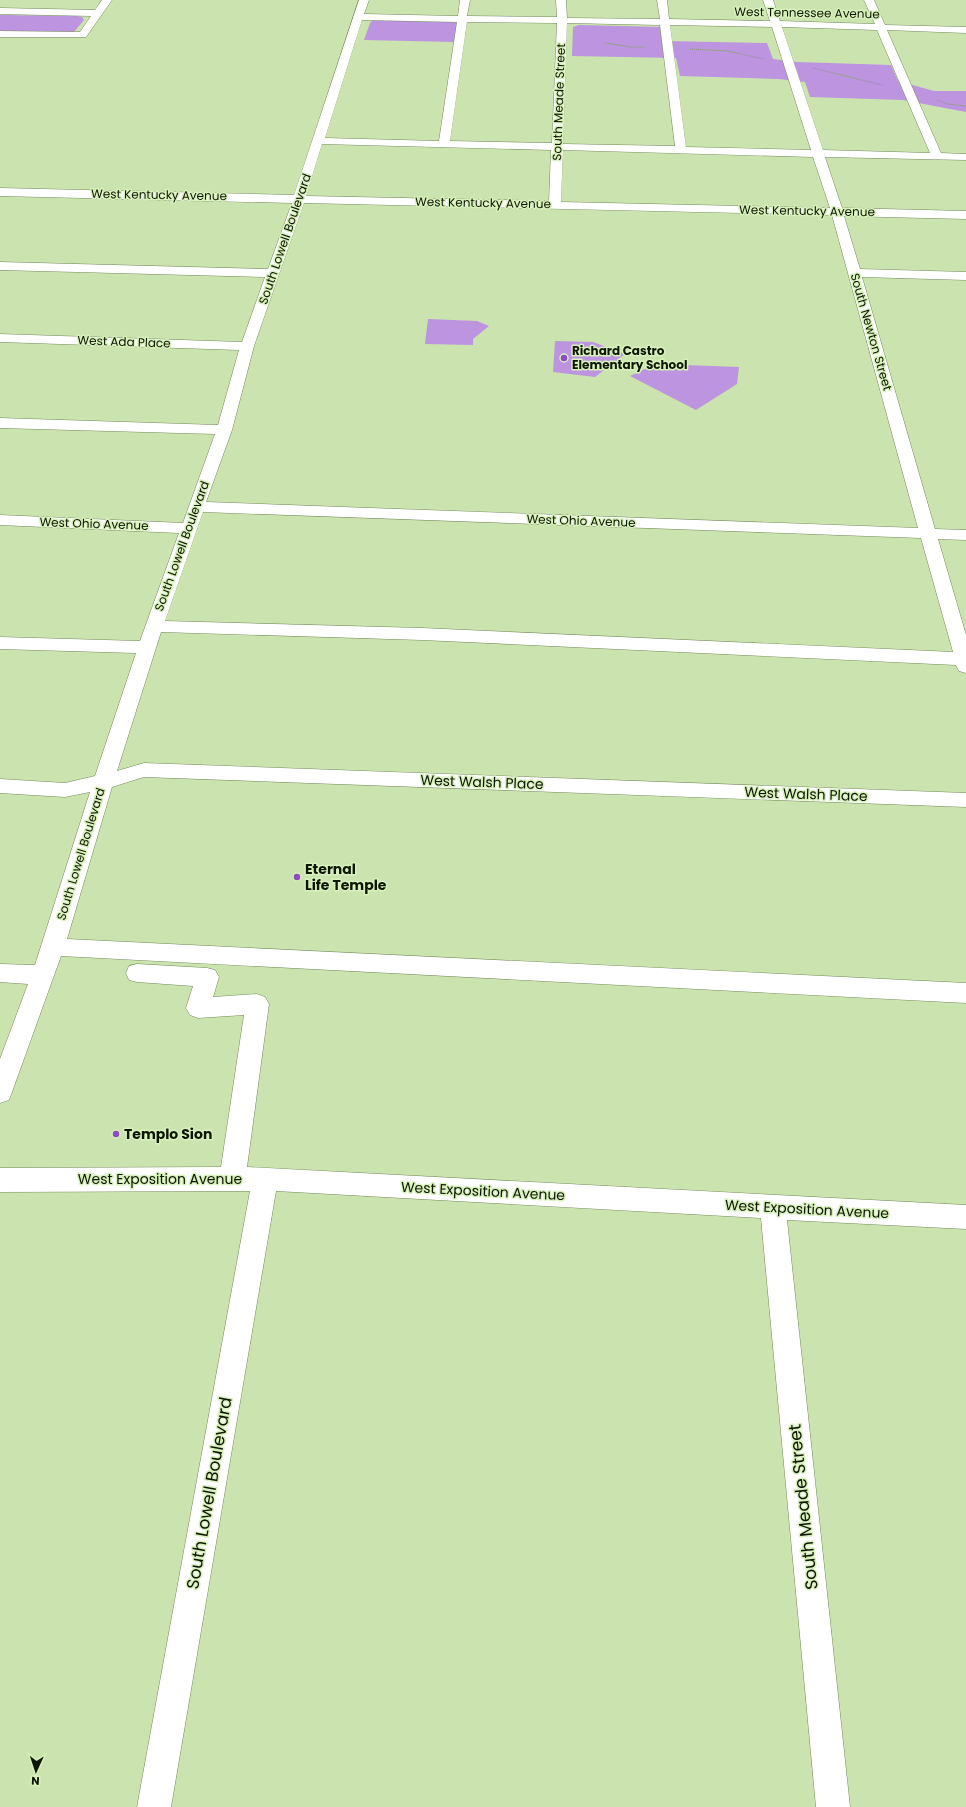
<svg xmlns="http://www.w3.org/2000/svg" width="966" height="1807" viewBox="0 0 966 1807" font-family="Poppins,sans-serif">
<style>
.green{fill:#bc94e0}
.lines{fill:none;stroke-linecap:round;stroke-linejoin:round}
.minor-casing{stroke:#748a59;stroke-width:1}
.path{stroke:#879a72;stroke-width:1;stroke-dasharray:1 1;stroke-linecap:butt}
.minor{fill:#fff;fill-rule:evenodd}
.poi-dot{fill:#8d4bbf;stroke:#d8f1bb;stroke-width:1.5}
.labels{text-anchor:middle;stroke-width:3;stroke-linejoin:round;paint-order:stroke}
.far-street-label{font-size:12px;fill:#0d1503;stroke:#d8f1bb}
.far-poi-label{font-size:12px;font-weight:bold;fill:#0d1503;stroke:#d8f1bb;text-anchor:start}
.street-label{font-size:14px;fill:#0d1503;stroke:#d8f1bb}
.poi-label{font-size:14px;font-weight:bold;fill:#0d1503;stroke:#d8f1bb;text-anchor:start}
.near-street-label{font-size:17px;fill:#0d1503;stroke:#d8f1bb}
</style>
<rect width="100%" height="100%" fill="#cbe3af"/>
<!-- green -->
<path class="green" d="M0,15L76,16L82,17L84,20L73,33H0Z
M373,20L452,21L457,23L455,42L364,40L370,23Z
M579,25L663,27L664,41L767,43L773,59L797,62L891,65L898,81L934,91H966V112L903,100L810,97L805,82L778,79L680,76L676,58L572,56L573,27Z
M428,319L477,321L489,326L473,339V345L425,344Z
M555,341L593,342L625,354L595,377L553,372Z
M656,364L739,367L737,384L696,410L630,376Z"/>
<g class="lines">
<!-- minor casing -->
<g class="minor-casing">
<path id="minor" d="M102,0H112L86,37H0V31L80,32L91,16L0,14V8L95,10Z
M359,0H369L364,14L458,16L460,0H470L467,16L557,17L556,0H566L567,18L660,19L657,0H667L669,19L770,21L763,0H773L780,21L875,24L864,0H874L885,25L966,27V33L887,30L941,153L966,154V160L825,157L842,208L966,211V219L844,216L860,269L966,272V280L862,277L935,529L966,530V540L938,539L966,635V673L959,671L956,665L422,640L161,632L117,771L144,763L966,793V807L144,777L112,787L67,939L966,983V1003L61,956L12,1092L9,1100L0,1103V1059L28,984L0,982V964L35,965L90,792L65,797L0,793V779L65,783L95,776L136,653L0,649V637L140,641L179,533L0,525V515L183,523L215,434L0,428V418L218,425L239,350L0,342V334L242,342L265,277L0,270V262L268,269L292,203L0,196V188L294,195ZM362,20L457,22L439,141L325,138ZM467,22L557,23L552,143L450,141ZM567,23L660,25L675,146L563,144ZM670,25L772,27L811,150L686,147ZM782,27L877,30L930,153L823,150ZM322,144L551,150L549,201L306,196ZM563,150L813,157L830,208L561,202ZM304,203L832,215L918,528L206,502L232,430L254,346ZM203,512L921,538L953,652L422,628L165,621Z
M137,964L207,968L215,970L219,977L213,997L257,994L265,997L269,1004L247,1167L966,1205V1229L787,1220L850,1807H816L761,1218L276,1191L171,1807H137L250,1191L0,1192V1168L221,1167L244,1015L198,1018L190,1015L186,1008L193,986L137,982L129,980L126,973L129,966Z"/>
</g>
<!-- path -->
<path class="path" d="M606,43L630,47H645
M690,49L727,51L764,59
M813,68L882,85
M937,100L948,104L966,106"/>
<!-- minor -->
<use href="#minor" class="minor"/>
</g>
<!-- markers -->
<g class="poi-dot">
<circle cx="564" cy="358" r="4"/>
<circle cx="297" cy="877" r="4"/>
<circle cx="116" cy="1134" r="4"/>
</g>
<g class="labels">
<!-- far-street labels -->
<g class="far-street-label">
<text transform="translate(807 13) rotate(1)" y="4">West Tennessee Avenue</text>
<text transform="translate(559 102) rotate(-88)" y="4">South Meade Street</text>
<text transform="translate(159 195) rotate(1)" y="4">West Kentucky Avenue</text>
<text transform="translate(483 203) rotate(1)" y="4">West Kentucky Avenue</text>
<text transform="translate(807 211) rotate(1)" y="4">West Kentucky Avenue</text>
<text transform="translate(285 239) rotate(-71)" y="4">South Lowell Boulevard</text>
<text transform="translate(871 332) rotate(74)" y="4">South Newton Street</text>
<text transform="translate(124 342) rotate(2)" y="4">West Ada Place</text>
<text transform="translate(581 521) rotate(2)" y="4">West Ohio Avenue</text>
<text transform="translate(94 524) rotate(2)" y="4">West Ohio Avenue</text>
<text transform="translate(182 546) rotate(-70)" y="4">South Lowell Boulevard</text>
<text transform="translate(81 854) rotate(-73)" y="4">South Lowell Boulevard</text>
</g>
<!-- far-poi labels -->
<g class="far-poi-label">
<text x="572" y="355">Richard Castro<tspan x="572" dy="14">Elementary School</tspan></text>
</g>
<!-- street labels -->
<g class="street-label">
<text transform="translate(482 782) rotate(2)" y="5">West Walsh Place</text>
<text transform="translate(806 794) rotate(2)" y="5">West Walsh Place</text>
<text x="160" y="1184">West Exposition Avenue</text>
<text transform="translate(483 1191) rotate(3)" y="5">West Exposition Avenue</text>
<text transform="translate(807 1209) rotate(3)" y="5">West Exposition Avenue</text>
</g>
<!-- poi labels -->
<g class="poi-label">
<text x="305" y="874">Eternal<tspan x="305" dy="16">Life Temple</tspan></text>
<text x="124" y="1139">Templo Sion</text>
</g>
<!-- near-street labels -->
<g class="near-street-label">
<text transform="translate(209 1493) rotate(-80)" y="6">South Lowell Boulevard</text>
<text transform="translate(803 1507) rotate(-96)" y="6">South Meade Street</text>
</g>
</g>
<!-- north arrow -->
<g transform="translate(36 1771) rotate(183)" stroke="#d8f1bb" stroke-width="3" paint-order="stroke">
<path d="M0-3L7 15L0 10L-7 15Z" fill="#0d1503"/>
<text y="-6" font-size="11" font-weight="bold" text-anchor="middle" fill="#0d1503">N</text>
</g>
</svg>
